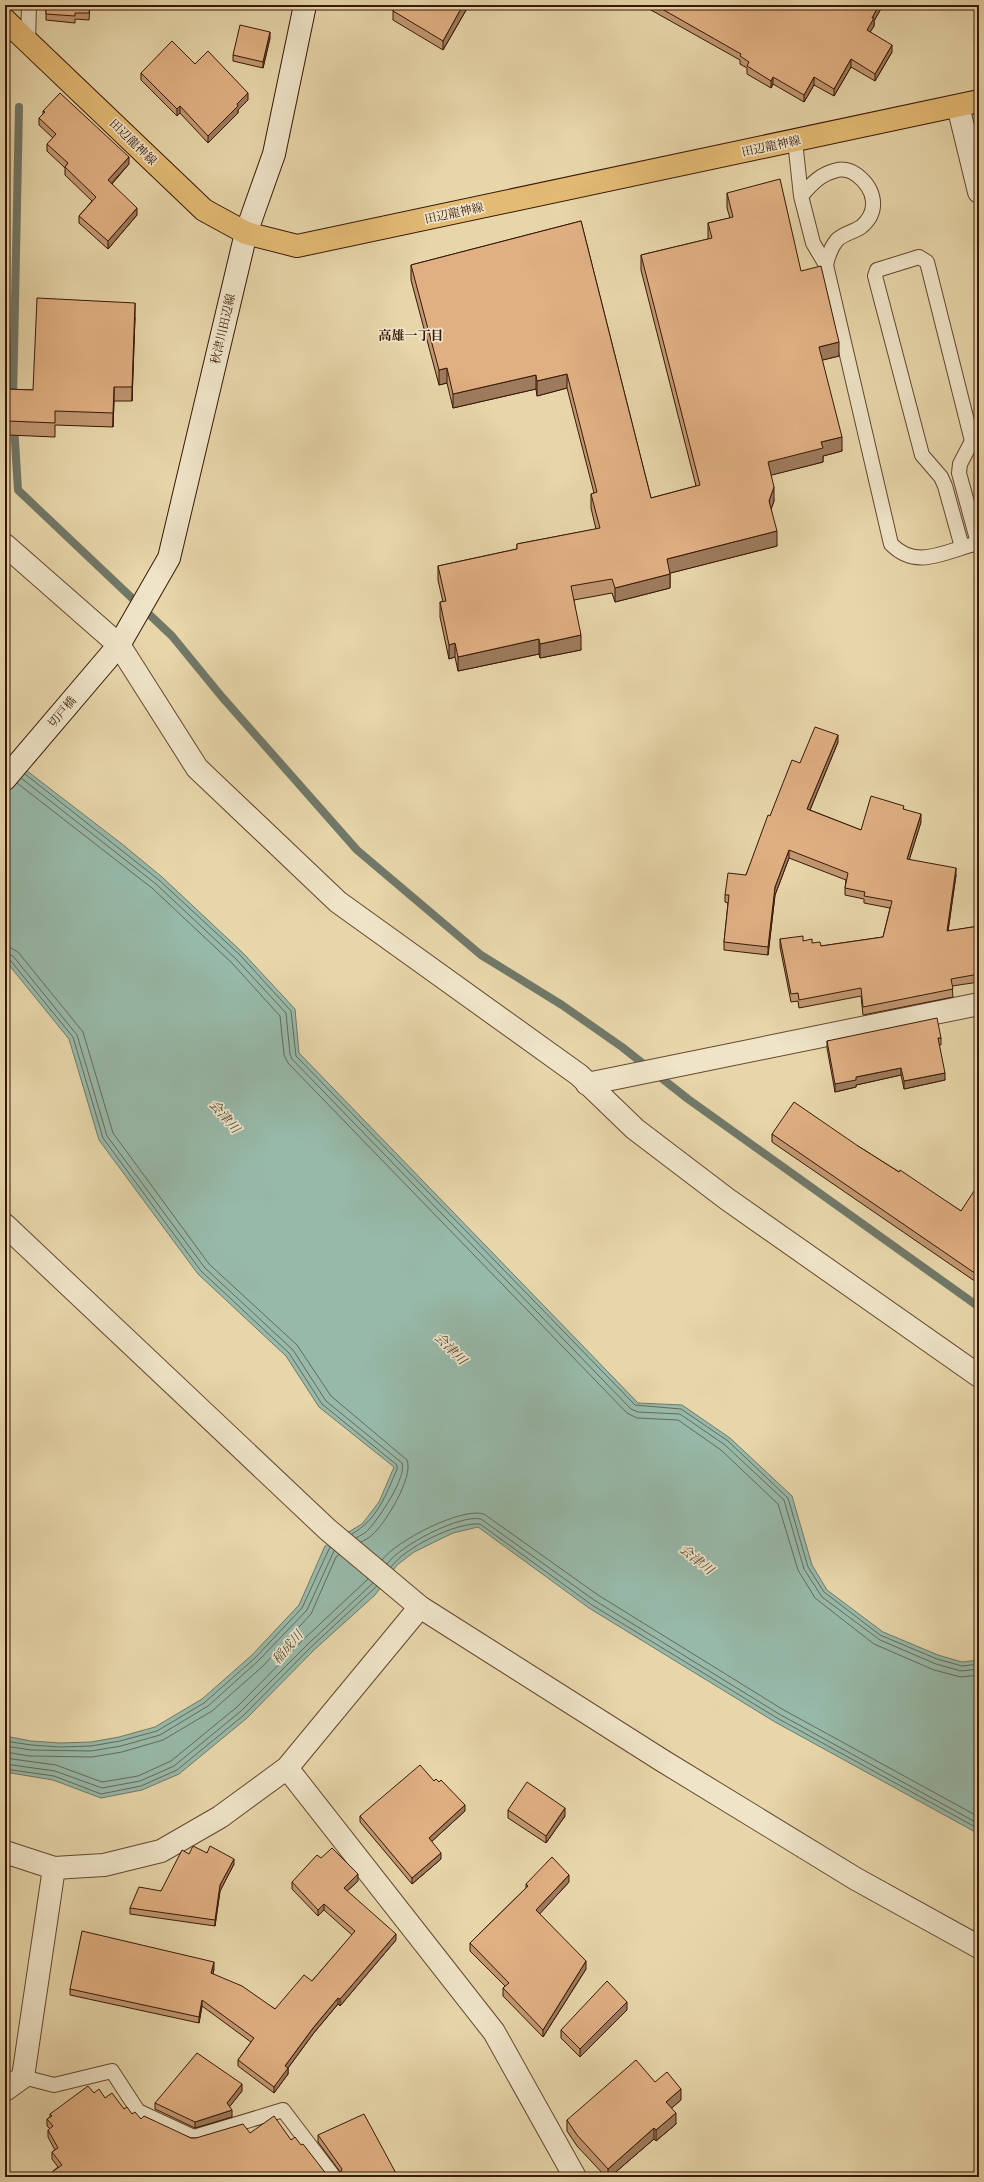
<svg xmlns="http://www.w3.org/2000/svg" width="984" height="2182" viewBox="0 0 984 2182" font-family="Vollkorn,'Noto Serif JP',serif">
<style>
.water{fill:#97b9a9;stroke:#717868}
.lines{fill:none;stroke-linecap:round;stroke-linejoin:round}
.shore{stroke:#686858;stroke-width:1}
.stream{stroke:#717868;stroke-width:8}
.service-casing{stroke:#64472f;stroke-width:16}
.minor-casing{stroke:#64472f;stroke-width:24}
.tertiary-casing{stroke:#64472f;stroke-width:24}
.secondary-casing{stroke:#381706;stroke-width:24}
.primary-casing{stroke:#381706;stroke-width:24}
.service{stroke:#efe4c8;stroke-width:14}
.minor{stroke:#efe4c8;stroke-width:22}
.tertiary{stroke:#efe4c8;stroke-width:22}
.secondary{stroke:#efe4c8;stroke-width:22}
.primary{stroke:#e4bb75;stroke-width:22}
.wall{fill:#c19771;stroke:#381706}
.shaded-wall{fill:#9d7b5c;stroke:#381706}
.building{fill:#e0b083;stroke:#381706}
.labels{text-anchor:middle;stroke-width:3.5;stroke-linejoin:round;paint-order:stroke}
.street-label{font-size:12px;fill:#381706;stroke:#efe4c8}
.neighbourhood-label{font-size:13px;font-weight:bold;fill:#381706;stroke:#efe4c8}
.water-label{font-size:13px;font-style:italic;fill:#544837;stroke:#efe4c8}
</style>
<rect width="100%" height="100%" fill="#e7d6aa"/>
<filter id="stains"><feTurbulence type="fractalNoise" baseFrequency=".005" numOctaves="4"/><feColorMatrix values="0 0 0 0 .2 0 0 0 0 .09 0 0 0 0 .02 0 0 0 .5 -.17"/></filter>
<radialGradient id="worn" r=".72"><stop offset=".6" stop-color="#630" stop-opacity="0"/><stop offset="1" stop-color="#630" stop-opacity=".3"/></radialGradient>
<!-- water -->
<path class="water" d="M5,754L122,844L162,877L242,952L295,1009L299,1053L638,1403L682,1405L730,1438L792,1496L812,1565L827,1590L883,1632L938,1655L962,1662L979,1660V1834L775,1722L589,1608L478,1527L453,1533L414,1552L397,1565L375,1595L314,1650L247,1718L179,1774L142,1790L101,1798L53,1780L5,1772V1736L31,1741L60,1743L91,1742L119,1737L155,1727L202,1699L252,1655L299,1605L325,1546L362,1524L379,1502L394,1467L319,1407L286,1356L198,1274L99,1140L69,1039L5,960Z"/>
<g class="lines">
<!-- shore -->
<path class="shore" d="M25,774L159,880L240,955L291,1011L296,1056L635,1405L681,1409L728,1441L788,1498L808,1567L824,1592L880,1635L937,1659L962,1666L979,1664
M21,778L156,884L236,959L286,1013L290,1054L292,1059L631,1409L638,1412L680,1414L725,1445L784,1500L804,1569L822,1597L880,1640L936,1664L961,1671L979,1669
M17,783L152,888L232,963L280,1016L284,1055L288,1063L627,1413L637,1418L678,1420L721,1450L778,1504L798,1570L815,1598L874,1644L934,1670L961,1677L979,1675
M5,947L11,948L18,952L83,1032L113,1133L209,1264L297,1345L331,1396L407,1460C414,1477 385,1524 372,1535C369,1538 365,1540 361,1542
M5,953L13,956L77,1035L107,1136L205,1268L293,1350L326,1401L402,1463C407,1477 379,1518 369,1529C366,1533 361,1535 356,1538
M5,958L10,960L73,1037L103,1138L201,1271L289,1353L322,1404L397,1465V1469C386,1495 377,1520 352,1534
M382,1560C396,1541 461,1507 484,1514L598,1595L782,1709L979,1817
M387,1564C399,1546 460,1514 481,1519L594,1600L779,1714L979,1824
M391,1567C404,1548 456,1522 480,1524L592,1605L777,1718L979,1829
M5,1741L31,1745L60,1747L91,1746L120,1741L157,1731L204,1703L255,1658L302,1608L330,1547
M5,1746L31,1750L91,1751L121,1746L160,1735L208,1706L258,1661L307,1610L334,1551
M5,1752L30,1756L92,1757L122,1752L163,1740L212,1711L263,1666L311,1614L336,1557L339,1555
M5,1758L56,1765L102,1782L138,1776L171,1761L237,1707L304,1639L368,1579
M5,1764L55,1771L102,1788L140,1781L174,1766L241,1711L308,1644L373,1583
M5,1769L54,1776L101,1794L141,1786L177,1770L244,1715L311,1647L377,1586"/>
<!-- stream -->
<path class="stream" d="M13,400L19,107
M14,425L18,490L172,636L222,697L357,850L481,955L562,1005L622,1047L688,1099L979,1307"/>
<!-- service casing -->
<g class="service-casing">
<path id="service" d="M28,41L29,5
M795,141L801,196L813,243L826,265L891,544C915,569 942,553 971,545
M801,196C811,185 819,175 834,171C842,168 850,170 857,175C875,189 880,211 861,227C854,232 844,233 837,240C831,247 828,256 826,265
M962,547L945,486L941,477L922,455L875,276L877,270L919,257L927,262L972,441L960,464L959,473L978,543
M23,2077L54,2085L112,2071L138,2111L194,2137L283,2110L334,2177"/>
</g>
<!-- minor casing -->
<g class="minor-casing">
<path id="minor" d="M5,545L119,645L197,768L338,902L579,1075L635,1129L727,1199L979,1376
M587,1084L979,1004
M5,1225L327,1529L420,1607L663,1761L856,1879L979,1947
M287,1768L494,2032L575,2177
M5,1852L54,1868L104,1865L161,1851L220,1817L287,1768L420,1607
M5,2090L23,2077L54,1868"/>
</g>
<!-- tertiary casing -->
<g class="tertiary-casing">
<path id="tertiary" d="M958,106L979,192"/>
</g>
<!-- secondary casing -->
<g class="secondary-casing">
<path id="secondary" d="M5,779L119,645L169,558L246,233L274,154L305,5"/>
</g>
<!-- primary casing -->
<g class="primary-casing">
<path id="primary" d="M5,20L204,210L246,233L297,246L979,101"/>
</g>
<!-- service -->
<use href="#service" class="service"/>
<!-- minor -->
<use href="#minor" class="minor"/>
<!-- tertiary -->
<use href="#tertiary" class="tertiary"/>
<!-- secondary -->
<use href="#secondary" class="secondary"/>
<!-- primary -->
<use href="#primary" class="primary"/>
</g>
<!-- wall -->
<path class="wall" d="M46,5H90L89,20L75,19V23L46,20Z
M396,5H469L443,50L393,20V11Z
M642,5H883L874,21V26L870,32L892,52L875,81L851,67L834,96L814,85L804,102L773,84L771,88L747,74V68L740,64V60Z
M270,38L263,68L233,61V55Z
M195,64L248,100L238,110V113L208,143L180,113L177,116L141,80V73Z
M43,111L129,164L112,184L137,215L108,249L79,223V216L92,201L65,175V168L47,151V144L53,138L39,125V118L43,114Z
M727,193L801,271L839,356L822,360L842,451L823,456V462L771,475L774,501L771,509L777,546L670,573V588L615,602L612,593L574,600L581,650L540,658L539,654L458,671L455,657L449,659L440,617V602H443L438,580V566L517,549V544L596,529L591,508V494L594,493L567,388L537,396L536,389L453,408L447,383L439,385L411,280V265L581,221L651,498L696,486L641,270V255L708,239V223L730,218L727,208Z
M135,317L132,401H114L113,427L55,425V437L8,435L7,438H5V389L33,390Z
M838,742L810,810L861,830L904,809L921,822L909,860L956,875L948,931L979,926V982L952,986L953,997L863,1015L861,996L799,1008L798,1001L791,1002L780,947V939L803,941L821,946L883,937L890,908L864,903V899L845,895V888L846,880L789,858L775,895L768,955L724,950V942L728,903L725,902V895L746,875L770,816L800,763Z
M941,1038V1045H939L945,1080L904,1089L901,1075L856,1085V1087L835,1092L827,1048V1041Z
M772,1134L858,1146L961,1211L979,1190V1284L772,1142Z
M434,1781L465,1811L431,1842L441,1859L412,1884L360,1822V1816Z
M508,1810L565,1816L546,1843L508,1818Z
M207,1853L234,1864L220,1891L215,1926L130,1914V1908L161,1891L189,1854Z
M321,1858L358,1881L347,1891L396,1940L340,2006L338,2004L313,2034L288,2068V2074L274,2093L238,2066V2060L251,2042L202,2006L199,2023L70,1995V1989L214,1969L213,1974L275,2009L312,1981L352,1935L324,1910L318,1916L292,1889V1882Z
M569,1882L539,1914L586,1969L543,2037L503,1996V1988L505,1986L470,1951V1943L526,1888V1884Z
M627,2010L580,2057L561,2038V2030Z
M655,2082L681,2100L671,2108L676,2124L656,2141L654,2139L610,2177H606L577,2146L567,2131V2120Z
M242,2091L229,2107L232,2117L195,2128L155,2109V2103Z
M94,2093L105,2098L141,2119L191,2138H196L250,2133L291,2140L301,2145L327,2175L331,2177H52V2172L58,2167L52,2159V2152L55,2150L48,2137V2130L50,2129L47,2126V2119L50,2117V2114Z
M318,2135L398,2177H339L341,2173L318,2142Z"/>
<!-- shaded-wall -->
<path class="shaded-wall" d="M463,5H469L443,50V41Z
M879,5H883L874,21V26L867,37V30L872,18Z
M270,32V38L263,68V62Z
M892,45V52L875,81V74Z
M851,59V67L834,96V89Z
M773,77V84L771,88V81Z
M814,77V85L804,102V95Z
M248,93V100L238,110V113L208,143V136L237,104Z
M180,106V113L177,116V109Z
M129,157V164L108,187V180Z
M137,208V215L108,249V241Z
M135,303V317L132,401V387Z
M839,342V356L819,361V347Z
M447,368V383L439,385V370Z
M567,374V388L537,396V381Z
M536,375V389L453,408V394Z
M114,387V401L113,427V413Z
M842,437V451L823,456V462L768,476V462L821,442Z
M774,487V501L769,515V501Z
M777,531V546L667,574V559Z
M670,574V588L615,602V588Z
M581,635V650L540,658V644Z
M539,639V654L458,671V657Z
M455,643V657L449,659V645Z
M838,735V742L807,817V809Z
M921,814V822L907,867V859Z
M789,850V858L775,895L768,955V947L775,887Z
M956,868V875L947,938V931Z
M901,1068V1075L856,1085V1087L835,1092V1084L856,1077Z
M945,1073V1080L904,1089V1081Z
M465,1805V1811L429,1844V1838Z
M565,1808V1816L546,1843V1836Z
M441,1853V1859L412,1884V1878Z
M234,1859V1864L220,1891L215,1926V1920L220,1885Z
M358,1874V1881L344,1894V1888Z
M569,1875V1882L536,1918V1910Z
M324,1904V1910L318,1916V1910Z
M396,1934V1940L340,2006V1999Z
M586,1961V1969L543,2037V2030Z
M214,1962V1969L211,1980V1973Z
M338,1998V2004L313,2034L288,2068V2074L274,2093V2087L285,2066L313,2028Z
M202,2000V2006L199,2023V2017Z
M627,2002V2010L580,2057V2049Z
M242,2084V2091L227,2110V2103Z
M681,2089V2100L666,2113V2102Z
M232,2110V2117L195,2128V2122Z
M676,2113V2124L656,2141V2130Z
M654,2128V2139L610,2177H608V2169Z"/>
<!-- building -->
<path class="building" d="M46,5H90L89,13H75V16L46,14Z
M396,5H463L443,41L393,11Z
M655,5H879L872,18H874L867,30L892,45L875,74L851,59L834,89L814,77L804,95L773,77L771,81L747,66L749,62L740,56L741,54Z
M240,25L270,32L263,62L233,55Z
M172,41L195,64L208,51L248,93L237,104L238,106L208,136L180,106L177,109L141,73Z
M60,93L129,157L108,180L137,208L108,241L79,216L96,197L65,167L68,163L47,144L56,134L39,118L45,112L43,111Z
M780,179L801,271L821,266L839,342L819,347L842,437L821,442L823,448L768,462L774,487L769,501L777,531L667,559L670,574L615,588L612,579L571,586L581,635L540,644L539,639L458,657L455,643L449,645L440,602L446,601L438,566L517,549V544L600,528L591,494L597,492L567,374L537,381L536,375L453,394L447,368L439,370L411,265L581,221L651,498L700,485L641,255L712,238L708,223L733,217L727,193Z
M37,298L135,303L132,387H114L113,413L55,411V423L8,421L7,424H5V389L33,390Z
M815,727L838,735L807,809L861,830L871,796L904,806L903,809L921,814L907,859L956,868L947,931L979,926V974L951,979L953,989L863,1007L861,988L799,1000L798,993L791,994L780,939L803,936V941L812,939V943L820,942L821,946L883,937L892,901L864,896L865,892L845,888L848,873L789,850L775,887L768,947L724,942L729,895H725L728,873L746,875L768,815L770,816L792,760L800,763Z
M937,1018L941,1038H938L945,1073L904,1081L901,1068L856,1077V1080L835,1084L827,1041Z
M794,1102L858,1146L899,1172L900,1170L961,1211L976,1188L979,1190V1276L772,1134Z
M420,1765L434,1781L436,1779L439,1782L441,1780L465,1805L429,1838L441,1853L412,1878L360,1816Z
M527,1782L565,1808L546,1836L508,1810Z
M193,1846L207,1853L210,1846L234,1859L220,1885L215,1920L130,1908L139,1887L161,1891L182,1850L189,1854Z
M332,1848L358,1874L344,1888L396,1934L340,1999L338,1998L313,2028L285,2066L288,2068L274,2087L238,2060L254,2038L202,2000L199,2017L70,1989L82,1931L214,1962L211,1973L242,1986L275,2009L304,1975L312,1981L355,1931L324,1904L318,1910L292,1882L317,1855L321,1858Z
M552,1857L569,1875L536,1910L586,1961L543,2030L503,1988L509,1983L470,1943L528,1886L526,1884Z
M607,1981L627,2002L580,2049L561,2030Z
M197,2053L242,2084L227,2103L232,2110L195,2122L155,2103Z
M636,2060L655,2082L667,2072L681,2089L666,2102L676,2113L656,2130L654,2128L608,2169L577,2135L567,2120Z
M88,2086L94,2093L99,2089L105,2098L112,2093L124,2109L127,2107L132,2114L135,2112L141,2119L144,2116L191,2138H196L243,2124L250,2133L274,2116L291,2140L295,2137L301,2145L303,2144L327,2175L331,2177H54L52,2172L62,2165L52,2152L58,2148L48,2130L53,2126L47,2119L52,2116L50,2114Z
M364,2114L398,2177H338H339L342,2169L318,2135Z"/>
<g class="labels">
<!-- street labels -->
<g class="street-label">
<text transform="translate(133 142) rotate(44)" y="4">田辺龍神線</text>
<text transform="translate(771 146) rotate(-12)" y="4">田辺龍神線</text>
<text transform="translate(454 213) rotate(-12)" y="4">田辺龍神線</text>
<text transform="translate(223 329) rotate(-77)" y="4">秋津川田辺線</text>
<text transform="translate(62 712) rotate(-50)" y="4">切戸橋</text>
</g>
<!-- neighbourhood labels -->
<g class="neighbourhood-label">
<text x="411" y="340">高雄一丁目</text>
</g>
<!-- water labels -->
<g class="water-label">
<text transform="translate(225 1116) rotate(49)" y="5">会津川</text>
<text transform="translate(451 1348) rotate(45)" y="5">会津川</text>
<text transform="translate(697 1559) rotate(39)" y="5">会津川</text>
<text transform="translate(287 1647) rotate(-49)" y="5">稲成川</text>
</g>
</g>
<!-- margin -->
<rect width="984" height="2182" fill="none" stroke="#e7d6aa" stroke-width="20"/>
<rect x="6" y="6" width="972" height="2170" fill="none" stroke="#381706" stroke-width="2"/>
<rect x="10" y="10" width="964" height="2162" fill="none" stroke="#381706"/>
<rect width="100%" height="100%" filter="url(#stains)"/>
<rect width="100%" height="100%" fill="url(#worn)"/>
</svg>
